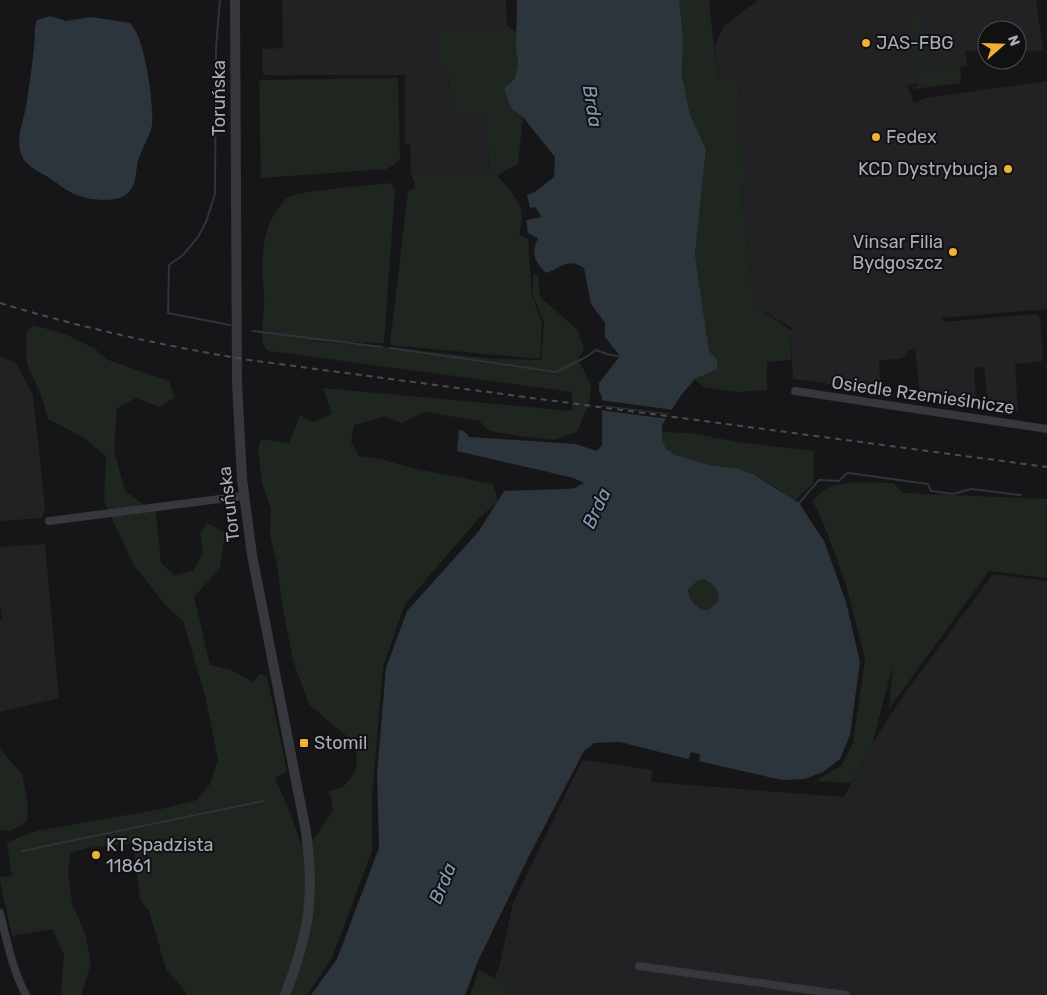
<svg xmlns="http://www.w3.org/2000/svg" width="1047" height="995" viewBox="0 0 1047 995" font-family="Rubik,sans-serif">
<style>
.built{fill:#222225}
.green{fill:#1e261f}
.water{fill:#2c353c;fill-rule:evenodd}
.pier{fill:#161618}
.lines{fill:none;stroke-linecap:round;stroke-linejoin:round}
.stream{stroke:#2c353c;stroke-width:2}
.minor{stroke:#37383d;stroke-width:8}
.tertiary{stroke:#37383d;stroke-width:10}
.rail{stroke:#4a4c52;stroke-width:2;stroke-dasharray:6 5;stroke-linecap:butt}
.poi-dot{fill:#f2b134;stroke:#111113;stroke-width:2}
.labels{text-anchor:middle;stroke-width:4;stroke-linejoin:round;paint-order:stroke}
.poi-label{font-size:18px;fill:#a8adb8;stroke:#111113;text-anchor:start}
.street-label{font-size:18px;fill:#a8adb8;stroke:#111113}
.water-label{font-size:19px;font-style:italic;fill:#7f9bb3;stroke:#111113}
</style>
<rect width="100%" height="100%" fill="#161618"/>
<!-- built -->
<path class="built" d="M282,0H506L507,26L440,31L448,73L449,94L487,115L489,176L477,171L411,174L410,144H405V75H263L262,49L283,48Z
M758,0H1036L1043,50L1017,53V30H987V57L984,58L982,50L965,51L967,66L960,67L961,80L907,85L914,103L925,98L1047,81V309L942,318L943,322L1036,314L1040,317L1043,361L1015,364L1018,411L992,406L988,403L984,367L974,368L976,402L973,405L923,398L920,394L915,349L908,350V353L901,359L879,360L881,393L854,389L849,385H837L793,379L790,330L793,329L754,305L741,184L746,183L737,102L740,88L749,79L719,80L715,46L723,27Z
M0,356L16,363L33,395L45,507L42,518L0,521Z
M45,544L59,698L0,712V621L2,620L0,603V547Z
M993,574L1047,581V995H487L499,967L513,903L582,760L653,770L651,782L844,797L872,744L905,693Z"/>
<!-- green -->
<path class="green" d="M679,0H709L713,39L719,80L750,79L740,88L737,98L746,184L741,185L754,305L790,330L791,360L767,362V390L735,392L704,387L695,379L717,369L709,351L695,254L706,149L690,115L682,77L683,34Z
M909,7L911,10L920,9L925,53L914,54L910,17L905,15L909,14Z
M507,26L516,32L518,63L511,108L523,117L518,164L497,175C514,196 528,205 519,235L528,239L532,296L542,323L540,359L390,345L408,191L415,188L414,181L411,174L477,171L489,175L487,115L457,113L449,94L448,73L440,64L439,31Z
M922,56L923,70L960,67L961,83L913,89L911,87L918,86L914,57Z
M398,78L400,160L387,169L261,178L259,80Z
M391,183L395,189L384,343L303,341L389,347L494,359L541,360L544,322L533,296V274L538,276L540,297L578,330L584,349L578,359L591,385L590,400L577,432L554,440L519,436L490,431L479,421L425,412L402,423L384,417L354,425L351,442L359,456L381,459L416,469L493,484L498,501L478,519L405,604L383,667L372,798V851L332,958L307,995H186L185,991L166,969L149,911L140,900L133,843L88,848L70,853L68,873L72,904L85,933L91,963L81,995H61L64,955L52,929L12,936L0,881V877L12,876L7,844L17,838L37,831L161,809L197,800L210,784L218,760L205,695L183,621L165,605L133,564L104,501L106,456L79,435L48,419L41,395L27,364L26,333L33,325L65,334L94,348L108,360L169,381L175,397L160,407L136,398L117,408L114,450L125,491L156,513L161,563L174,575L193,571L203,553L200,533L207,523L225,532L220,568L194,597L210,665L231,670L253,682L260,673L267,677L287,771L275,778L292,817L300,842L314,839L333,810L331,796L328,792L343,787L350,779L356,769L357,758L355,749L349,738L309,705L293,660L282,604L277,565L270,535L271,509L262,483L258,449L261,439L289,443L300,415L313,422L332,414L323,388L572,411V392L269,351C267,350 265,348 264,346C260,337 265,308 264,296C262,264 259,224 286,199C296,190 374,185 391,183Z
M662,432L691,433L737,442L814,451L813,484L795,500C781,492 767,481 752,474C731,464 683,465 667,450C662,445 662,438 662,432Z
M855,482L893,483L904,493L1047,499V578L989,571L889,709L893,665L872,744L851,783L816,781L842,765L853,743L865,659L846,585L828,535L813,501C827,484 834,485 855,482Z
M704,579C714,584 720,591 718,602L708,610C697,610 689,600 688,590L698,580Z
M0,749L22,774L28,805L27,821L11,831L0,830Z
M479,970L506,984L504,995H470Z"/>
<!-- water -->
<path class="water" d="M517,0H679L683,34L682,77L690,115L706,149L695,254L709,351L717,360V369L695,379L682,394L662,425V440L666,449L675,455L706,464L738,469L753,474L799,503L824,541L846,602L860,662L850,735L840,759L823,772L805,779L782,780L699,761L700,754L691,752L689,758L687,759L620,742L594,743L584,751L529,856L478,961L465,995H311L337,959L379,848L377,774L386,668L407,611L479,531L504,491L566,489L575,488L584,483L574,478L457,451L459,430L464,431L469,437L575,444L597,451L602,445V397L599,390V383L620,356L605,337V323L591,304L584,268C567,257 562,268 546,273C534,260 531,255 538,238L528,233L526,220L542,217L535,207L530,208L527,195L535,192L554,177L555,157L523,117L511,108L504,88L515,79L518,63L516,46ZM704,579C714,584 720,591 718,602L708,610C697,610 689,600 688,590L698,580Z
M50,16L66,21L91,17L130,23C145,36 154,104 152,125C150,137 141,149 138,161C135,174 137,190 122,197C107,203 83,199 70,192C62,188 55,181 48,177C39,172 25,165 22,156C15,140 23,122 26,107C29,87 32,67 34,47C36,36 33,32 37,20Z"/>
<!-- pier -->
<path class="pier" d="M599,400L675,410L672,414L600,405Z
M600,406L671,415L669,419L600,410Z"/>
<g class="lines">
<!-- stream -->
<path class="stream" d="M220,0L216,47L215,194L206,222L198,237L183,255L169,265L168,313L230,325
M253,331L382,347
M390,348L556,372L586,357L596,350L610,355L620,356
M799,503L819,480L839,481L846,474L849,473L928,484L931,491L953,494L971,489L1021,495
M22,851L263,801"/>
<!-- minor -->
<path class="minor" d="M795,391L1047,429
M49,521L243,496
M0,913C7,941 12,969 26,995
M639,966L846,995"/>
<!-- tertiary -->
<path class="tertiary" d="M235,0L237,383L242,479L252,555L306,832C315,897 309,934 285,995"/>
<!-- rail -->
<path class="rail" d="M0,303C82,328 165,346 249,360L1047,467"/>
</g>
<!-- markers -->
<g class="poi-dot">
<circle cx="866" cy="43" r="5"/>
<circle cx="876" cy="137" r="5"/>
<circle cx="1008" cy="169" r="5"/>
<circle cx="953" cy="252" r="5"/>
<rect x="299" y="738" width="10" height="10" rx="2.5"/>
<circle cx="96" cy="855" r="5"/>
</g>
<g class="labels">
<!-- poi labels -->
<g class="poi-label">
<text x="876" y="49">JAS-FBG</text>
<text x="886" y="143">Fedex</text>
<text x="998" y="175" text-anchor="end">KCD Dystrybucja</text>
<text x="943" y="248" text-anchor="end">Vinsar Filia<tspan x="943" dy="21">Bydgoszcz</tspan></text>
<text x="314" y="749">Stomil</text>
<text x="106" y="851">KT Spadzista<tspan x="106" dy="21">11861</tspan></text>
</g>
<!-- street labels -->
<g class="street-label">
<text transform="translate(219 98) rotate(-90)" y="6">Toruńska</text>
<text transform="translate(923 395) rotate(8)" y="6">Osiedle Rzemieślnicze</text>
<text transform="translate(229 504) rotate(-97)" y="6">Toruńska</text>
</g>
<!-- water labels -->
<g class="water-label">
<text transform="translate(593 106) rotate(81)" y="7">Brda</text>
<text transform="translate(596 508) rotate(-65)" y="7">Brda</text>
<text transform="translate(442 883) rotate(-67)" y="7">Brda</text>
</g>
</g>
<!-- north arrow -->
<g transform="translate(1002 45) rotate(70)"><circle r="24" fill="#111113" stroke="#4d4f55"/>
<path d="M0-4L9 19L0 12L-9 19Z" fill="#f2b134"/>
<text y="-8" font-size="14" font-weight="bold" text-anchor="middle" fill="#a8adb8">N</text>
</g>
</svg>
